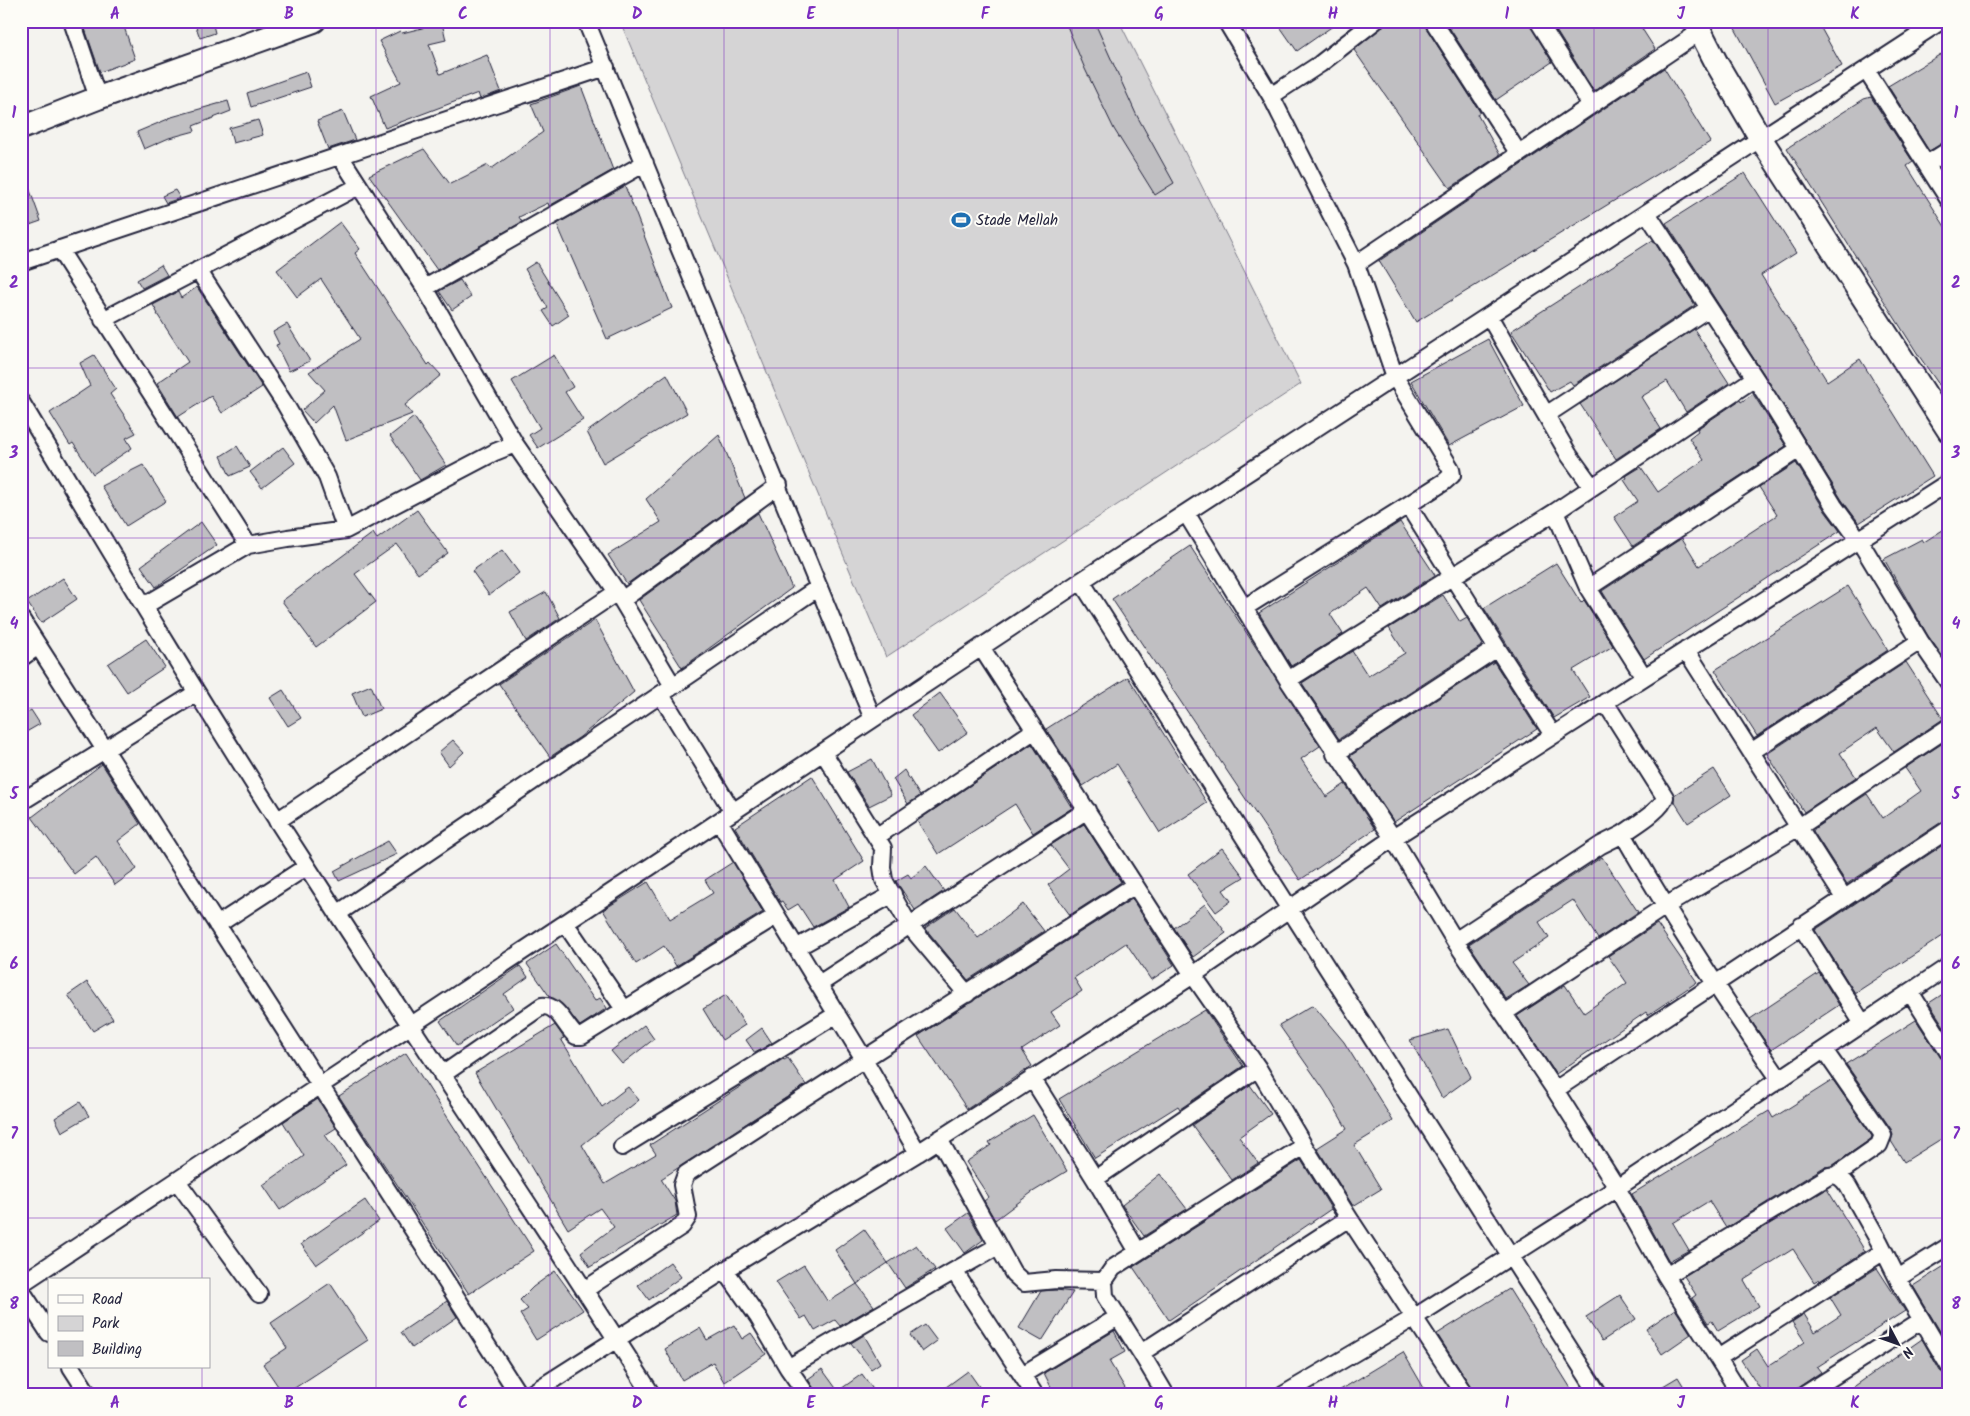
<svg xmlns="http://www.w3.org/2000/svg" width="1970" height="1416" viewBox="0 0 1970 1416" font-family="Kalam,sans-serif">
<style>
.green{fill:#d5d4d5;stroke:#7c7b88}
.building{fill:#c0bfc2;stroke:#22223b}
.lines{fill:none;stroke-linecap:round;stroke-linejoin:round}
.service-casing{stroke:#22223b;stroke-width:11}
.minor-casing{stroke:#22223b;stroke-width:20}
.secondary-casing{stroke:#22223b;stroke-width:26}
.service{stroke:#fdfcf7;stroke-width:8}
.minor{stroke:#fdfcf7;stroke-width:16}
.secondary{stroke:#fdfcf7;stroke-width:22}
.grid{fill:none;stroke:#7b2cbf;stroke-width:1;stroke-opacity:0.55}
.labels{text-anchor:middle;stroke-width:4;stroke-linejoin:round;paint-order:stroke}
.poi-label{font-size:15px;fill:#22223b;stroke:#fdfcf7;text-anchor:start}
.neatline{fill:none;stroke:#7b2cbf;stroke-width:2}
.grid-label{font-size:16px;text-anchor:middle;font-weight:bold;fill:#7b2cbf}
</style>
<rect width="100%" height="100%" fill="#f4f3ef"/>
<filter id="ink" filterUnits="userSpaceOnUse"><feTurbulence type="fractalNoise" baseFrequency=".02" numOctaves="2"/><feDisplacementMap in="SourceGraphic" scale="10" xChannelSelector="R" yChannelSelector="G"/><feConvolveMatrix kernelMatrix="1 2 1 2 8 2 1 2 1" color-interpolation-filters="sRGB"/></filter>
<g filter="url(#ink)">
<!-- green -->
<path class="green" d="M620,21H1119L1301,384L886,657Z"/>
<!-- building -->
<path class="building" d="M97,21H122L135,59L100,72L84,26Z
M194,21H212L215,33L200,38Z
M1065,21H1094L1136,114L1174,183L1155,195L1114,129L1085,69Z
M1276,21H1340L1297,51Z
M1388,21H1423L1425,26L1480,112L1477,114L1500,155L1450,188L1354,50Z
M1445,21H1528L1552,62L1496,100Z
M1550,21H1637L1655,49L1594,91Z
M1731,21H1817L1842,66L1775,103Z
M442,23L446,40L429,44L440,74L487,55L501,91L480,99L478,93L385,128L371,96L401,82L379,41L400,31L402,33Z
M1941,54L1949,66V140L1929,151L1888,86Z
M1664,68L1710,142L1416,322L1379,261Z
M306,72L311,87L251,107L247,93Z
M581,86L613,170L549,206L548,203L519,217L522,222L437,270L369,175L424,149L450,184L488,165L491,169L543,132L531,104Z
M1871,97L1913,162L1907,166L1949,233V399L1919,356L1787,148L1864,99Z
M228,101L231,111L193,126L195,131L169,138L144,149L137,132L168,119V118Z
M343,111L355,140L328,149L317,121Z
M258,120L263,135L233,143L229,128Z
M1949,162V181L1941,167Z
M23,171L41,221L21,228V172Z
M1745,173L1796,253L1761,275L1827,381L1860,359L1933,476L1859,523L1842,500L1776,393L1666,223Z
M625,186L672,308L607,339L557,224Z
M175,190L180,198L166,203L162,196Z
M340,222L360,249L355,253L428,365L430,363L441,375L405,405L412,414L346,440L333,405L314,423L302,410L325,390L309,372L360,339L321,279L297,297L277,270Z
M1653,240L1695,305L1573,385L1570,381L1550,392L1511,331Z
M536,262L569,315L553,326L543,311L548,308L525,269Z
M161,265L167,275L142,288L137,280Z
M460,280L471,297L452,310L439,291Z
M197,287L262,387L222,413L211,396L178,417L157,383L188,362L157,314H158L153,305L178,292L181,298Z
M287,324L310,361L289,371L276,345L279,344L273,332Z
M1694,329L1729,383L1686,412L1667,381L1641,397L1661,429L1616,459L1580,404Z
M1488,339L1524,406L1449,446L1411,381Z
M94,355L116,389L110,394L136,433L126,438L132,448L93,474L73,443L70,445L50,413L90,386L80,363Z
M554,355L573,387L565,392L583,420L538,448L529,435L540,428L512,381Z
M667,374L687,413L603,463L587,432Z
M1753,394L1786,446L1633,546L1614,517L1638,501L1624,480L1627,478L1626,476L1641,467L1658,492L1704,460L1689,438L1698,431L1697,429L1740,400L1741,402Z
M414,417L446,465L420,480L390,436Z
M719,435L745,498L627,584L608,555L661,522L646,499Z
M237,446L250,467L230,476L221,456Z
M283,447L295,463L262,488L250,472Z
M1796,463L1825,511L1840,531L1644,659L1602,591L1682,538L1699,566L1777,515L1759,487Z
M143,465L166,501L126,526L101,486Z
M417,510L448,553L418,574L397,544L355,574L376,602L316,647L282,601L373,533L377,539Z
M758,513L792,588L682,668L639,600Z
M201,522L217,545L156,587L141,566Z
M1400,522L1435,575L1382,609L1368,588L1330,614L1343,634L1291,666L1259,613Z
M1949,526V665L1928,636L1884,559L1922,539L1924,542Z
M1190,546L1320,746L1301,759L1326,797L1345,784L1375,829L1300,880L1112,599Z
M502,550L519,573L489,595L472,571Z
M1556,563L1581,603L1584,600L1613,646L1573,670L1590,697L1554,718L1484,608Z
M63,578L77,599L41,623L27,602Z
M1848,586L1888,650L1757,736L1715,670Z
M546,592L560,618L526,641L510,612Z
M1443,595L1460,622L1467,618L1483,645L1339,739L1302,683L1352,651L1368,676L1405,653L1389,628Z
M595,620L634,692L580,737L550,757L499,684Z
M146,639L165,667L127,692L108,664Z
M1494,662L1537,729L1394,822L1350,756Z
M1906,662L1943,719L1894,752L1877,728L1840,753L1856,777L1804,812L1767,754Z
M1128,677L1207,803L1160,833L1117,764L1083,786L1046,729Z
M371,685L381,709L362,717L352,693Z
M283,690L301,718L288,726L270,698Z
M940,693L968,732L938,753L911,715Z
M31,710L40,724L21,735V716Z
M1949,739V819L1943,821L1847,884L1813,831L1815,828L1867,794L1883,818L1921,791L1905,768Z
M453,740L464,752L449,766L439,752Z
M1032,744L1072,808L1033,833L1015,804L938,854L917,821Z
M872,759L891,795L869,806L847,772Z
M102,764L140,824L118,841L137,869L115,885L96,857L74,874L32,817Z
M1714,769L1731,795L1688,823L1674,801V795Z
M904,770L920,796L908,804L893,779Z
M812,776L864,861L835,880L849,907L813,927L798,904L788,910L782,901L780,902L735,827Z
M1084,824L1121,882L1070,915L1048,885L1069,869L1051,845Z
M388,841L397,854L339,881L334,871Z
M1949,841V932L1855,993L1815,930Z
M1222,848L1244,877L1223,890L1231,901L1216,912L1188,874Z
M1602,857L1638,912L1598,939L1573,900L1539,922L1549,938L1512,963L1529,985L1506,999L1469,944Z
M733,862L763,912L676,966L664,946L636,964L603,910L648,882L670,919L713,893L705,880Z
M926,866L944,891L915,910L896,881L908,874L911,878Z
M1132,899L1174,965L1151,980L1126,943L1074,978L1082,991L1051,1012L1060,1025L1022,1050L1032,1066L967,1109L918,1036Z
M1023,904L1044,931L968,980L925,928L955,908L978,938Z
M1205,904L1226,933L1193,957L1174,928Z
M1657,924L1697,982L1648,1015L1646,1012L1556,1074L1517,1016L1565,985L1584,1013L1627,983L1608,956Z
M556,944L595,1001L600,998L607,1008L580,1026L563,1005L550,997L527,964Z
M520,966L528,977L504,994L513,1008L457,1046L440,1021Z
M1819,973L1839,1005L1771,1050L1750,1019Z
M87,982L113,1019L93,1031L68,995Z
M1949,990V1034L1929,1003Z
M726,995L745,1025L722,1040L703,1009Z
M1313,1005L1344,1042L1393,1121L1354,1145L1381,1189L1353,1206L1317,1148L1347,1129L1325,1091L1279,1025Z
M1205,1010L1243,1066L1180,1109L1178,1106L1095,1158L1059,1099Z
M1916,1020L1941,1058L1949,1063V1134L1904,1162L1891,1141L1893,1134L1891,1129L1846,1064Z
M555,1025L564,1038L561,1039L602,1107L628,1087L639,1100L582,1145L605,1184L656,1154L650,1145L783,1059L784,1060L788,1058L806,1085L661,1179L675,1201L677,1215L590,1267L581,1252L614,1227L600,1208L568,1229L475,1073Z
M644,1025L654,1039L622,1064L611,1051Z
M762,1028L772,1043L755,1053L746,1040Z
M1448,1029L1471,1077L1442,1098L1410,1040Z
M406,1053L534,1251L469,1294L339,1096Z
M1833,1080L1872,1136L1871,1139L1832,1166L1824,1167L1726,1228L1709,1201L1673,1223L1689,1250L1669,1261L1632,1194L1769,1111L1773,1118Z
M1250,1085L1271,1114L1239,1137L1258,1163L1232,1180L1192,1125Z
M318,1099L336,1128L325,1135L346,1165L280,1210L263,1185L304,1156L283,1122Z
M80,1102L89,1116L62,1132L55,1118Z
M1033,1115L1067,1171L1031,1193L995,1220L984,1201L989,1197L966,1162L991,1145L989,1142Z
M1301,1160L1335,1215L1331,1209L1169,1320L1133,1267Z
M1160,1174L1187,1209L1144,1236L1122,1205Z
M1827,1189L1865,1251L1820,1281L1819,1279L1814,1282L1793,1249L1744,1280L1759,1306L1718,1331L1712,1321L1708,1323L1692,1298L1696,1295L1684,1276Z
M365,1200L379,1221L316,1265L301,1244Z
M968,1213L983,1240L965,1253L947,1228Z
M864,1229L888,1263L857,1284L835,1250Z
M916,1245L935,1269L905,1288L888,1263Z
M670,1262L681,1277L649,1300L638,1285Z
M1949,1263V1346L1913,1286Z
M804,1265L828,1302L857,1284L874,1306L840,1326L835,1320L815,1331L806,1316L801,1319L776,1282Z
M1877,1268L1905,1311L1817,1367L1821,1372L1799,1387L1794,1395H1764L1741,1360L1757,1349L1768,1366L1805,1342L1792,1322L1804,1314L1815,1332L1841,1315L1830,1297Z
M555,1271L583,1310L536,1340L520,1314L528,1309L520,1300L533,1287Z
M330,1283L368,1340L284,1395L263,1364L287,1348L271,1323Z
M1509,1289L1575,1395H1475L1473,1390L1437,1334Z
M1056,1290L1073,1292L1042,1341L1019,1328L1041,1291Z
M1620,1295L1636,1319L1602,1341L1586,1317Z
M447,1301L457,1317L412,1348L401,1332Z
M1675,1309L1691,1334L1662,1354L1646,1329Z
M734,1325L742,1339L751,1333L766,1354L724,1382L713,1362L682,1380L665,1349L700,1328L707,1340Z
M925,1325L937,1341L922,1352L910,1335Z
M1114,1331L1125,1352L1109,1361L1129,1395H1055L1044,1373Z
M864,1335L880,1363L871,1369L851,1343Z
M1922,1339L1940,1371L1949,1376V1395H1842Z
M1403,1352L1428,1395H1332Z
M822,1369L838,1391L862,1374L877,1395H817L808,1379Z
M968,1371L985,1395H935Z
M1678,1377L1689,1395H1648Z"/>
<g class="lines">
<!-- service casing -->
<g class="service-casing">
<path id="service" d="M1910,21L1918,36"/>
</g>
<!-- minor casing -->
<g class="minor-casing">
<path id="minor" d="M72,21L98,98
M586,21L873,719
M1226,21L1271,96L1356,264L1395,377L1451,469L1452,475L1444,482L1408,505
M1433,21L1519,154
M1538,21L1591,105
M1866,70L1949,200
M1271,96L1320,64L1375,21
M340,156L425,288L645,163
M1927,164L1949,150
M1647,213L1768,398L1834,506L1859,540L1920,641L1949,683
M59,249L248,545
M21,262L606,67
M1356,264L1701,31
M198,270L285,404L327,477L346,530
M425,288L515,444
M1489,316L1569,455L1592,487
M103,320L359,186
M21,402C114,557 207,713 306,865C420,1043 539,1217 652,1395
M1546,415L1709,308
M1186,513L1288,680L1393,838L1455,941L1555,1090L1617,1188L1666,1276L1741,1395
M1081,581L1599,1395
M1588,588L1555,512L1755,378
M622,600L779,485
M144,606L248,545L288,538L346,530L495,452L515,444L617,592L673,686
M1244,608L1408,505L1497,648
M21,619C186,878 354,1136 519,1395
M981,647L1193,975L1258,1068L1304,1146L1113,1268L1104,1281L1105,1296L1141,1353
M1686,650L1844,898
M21,658L38,646
M1644,677L1588,588L1799,449
M1288,680L1555,512
M661,695L733,812
M1605,702L1665,797C1662,810 1634,826 1623,834
M823,752L883,848L882,867L884,880L909,925L967,994
M1751,752L1920,641
M1335,754L1497,648L1553,735
M21,802L196,693
M277,821L617,592
M719,821L864,1059L1135,885
M876,837L1035,730
M337,914L819,587
M565,923L624,1009
M217,925L306,867
M1801,926L1863,1024
M1455,941L1601,845L1623,834C1672,920 1724,999 1780,1080
M796,948L893,894
M819,984L1087,810
M1910,992L1949,1053
M1504,1013L1664,907L1799,827L1949,727
M1824,1050L1883,1135L1879,1145L1836,1175
M442,1075L542,1006C558,1004 565,1027 576,1036H582L776,916
M1032,1078L1095,1179
M1555,1090L1949,829
M939,1139L1013,1273L1024,1283L1056,1280L1104,1281
M1304,1146L1349,1218L1465,1395
M622,1147L837,1014
M177,1181L259,1294
M1138,1252L1095,1179L1258,1068
M725,1270L758,1317L788,1368
M954,1271L998,1246
M1666,1276L1829,1176C1838,1174 1842,1178 1848,1186L1880,1243L1900,1283L1949,1366
M1898,1278L1949,1246
M21,1284L1081,581L1941,21
M586,1289L682,1226L688,1217L682,1185L686,1174L864,1059L918,1153
M21,1290L49,1333
M1718,1358L1884,1251
M71,1367L89,1395
M1022,1375L1118,1317
M529,1395L725,1270L918,1153L1193,975L1393,838L1949,482
M807,1395L788,1368L954,1271L1035,1395
M1166,1395L1141,1353L1349,1218
M1283,1395L1415,1317L1617,1188L1949,966
M1804,1395L1922,1320"/>
</g>
<!-- secondary casing -->
<g class="secondary-casing">
<path id="secondary" d="M1695,21L1717,64L1761,139L1949,431
M21,128L98,98L314,21"/>
</g>
<!-- service -->
<use href="#service" class="service"/>
<!-- minor -->
<use href="#minor" class="minor"/>
<!-- secondary -->
<use href="#secondary" class="secondary"/>
</g>
</g>
<!-- grid -->
<path class="grid" d="M202,21V1280M376,21V1395M550,21V1395M724,21V1395M898,21V1395M1072,21V1395M1246,21V1395M1420,21V1395M1594,21V1395M1768,21V1395M21,198H1949M21,368H1949M21,538H1949M21,708H1949M21,878H1949M21,1048H1949M21,1218H1949M202,1367V1395"/>
<!-- icons -->
<defs>
<g id="stadium-bare" transform="scale(1.5)"><path d="M0-5a6.5 5 0 1 0 0 10a6.5 5 0 1 0 0-10ZM-3.5-1.8h7v3.6h-7Z" fill="#1f6fb2" stroke="#fdfcf7" stroke-width="2.5" paint-order="stroke"/></g>
</defs>
<g fill-rule="evenodd">
<use href="#stadium-bare" x="961" y="220"/>
</g>
<g class="labels">
<!-- poi labels -->
<g class="poi-label">
<text x="976" y="225">Stade Mellah</text>
</g>
</g>
<!-- margin -->
<rect width="1970" height="1416" fill="none" stroke="#fdfcf7" stroke-width="55"/>
<!-- legend -->
<rect x="48" y="1278" width="162" height="90" fill="#fdfcf7" stroke="#a5a5ac"/>
<rect x="58" y="1295" width="25" height="8" fill="#fdfcf7" stroke="#a5a5ac"/>
<text x="92" y="1304" font-size="15" fill="#22223b">Road</text>
<rect x="58" y="1316" width="25" height="15" fill="#d5d4d5" stroke="#a5a5ac"/>
<text x="92" y="1328" font-size="15" fill="#22223b">Park</text>
<rect x="58" y="1341" width="25" height="15" fill="#c0bfc2" stroke="#a5a5ac"/>
<text x="92" y="1354" font-size="15" fill="#22223b">Building</text>
<!-- north arrow -->
<g transform="translate(1898 1344) rotate(131)" stroke="#fdfcf7" stroke-width="4" paint-order="stroke">
<path d="M0-4L9 19L0 12L-9 19Z" fill="#22223b"/>
<text y="-8" font-size="14" font-weight="bold" text-anchor="middle" fill="#22223b">N</text>
</g>
<rect x="28" y="28" width="1914" height="1360" class="neatline"/>
<g class="grid-label">
<text x="115" y="19">A</text>
<text x="289" y="19">B</text>
<text x="463" y="19">C</text>
<text x="637" y="19">D</text>
<text x="811" y="19">E</text>
<text x="985" y="19">F</text>
<text x="1159" y="19">G</text>
<text x="1333" y="19">H</text>
<text x="1507" y="19">I</text>
<text x="1681" y="19">J</text>
<text x="1855" y="19">K</text>
<text x="14" y="118">1</text>
<text x="1956" y="118">1</text>
<text x="14" y="288">2</text>
<text x="1956" y="288">2</text>
<text x="14" y="458">3</text>
<text x="1956" y="458">3</text>
<text x="14" y="629">4</text>
<text x="1956" y="629">4</text>
<text x="14" y="799">5</text>
<text x="1956" y="799">5</text>
<text x="14" y="969">6</text>
<text x="1956" y="969">6</text>
<text x="14" y="1139">7</text>
<text x="1956" y="1139">7</text>
<text x="14" y="1309">8</text>
<text x="1956" y="1309">8</text>
<text x="115" y="1408">A</text>
<text x="289" y="1408">B</text>
<text x="463" y="1408">C</text>
<text x="637" y="1408">D</text>
<text x="811" y="1408">E</text>
<text x="985" y="1408">F</text>
<text x="1159" y="1408">G</text>
<text x="1333" y="1408">H</text>
<text x="1507" y="1408">I</text>
<text x="1681" y="1408">J</text>
<text x="1855" y="1408">K</text>
</g>
</svg>
